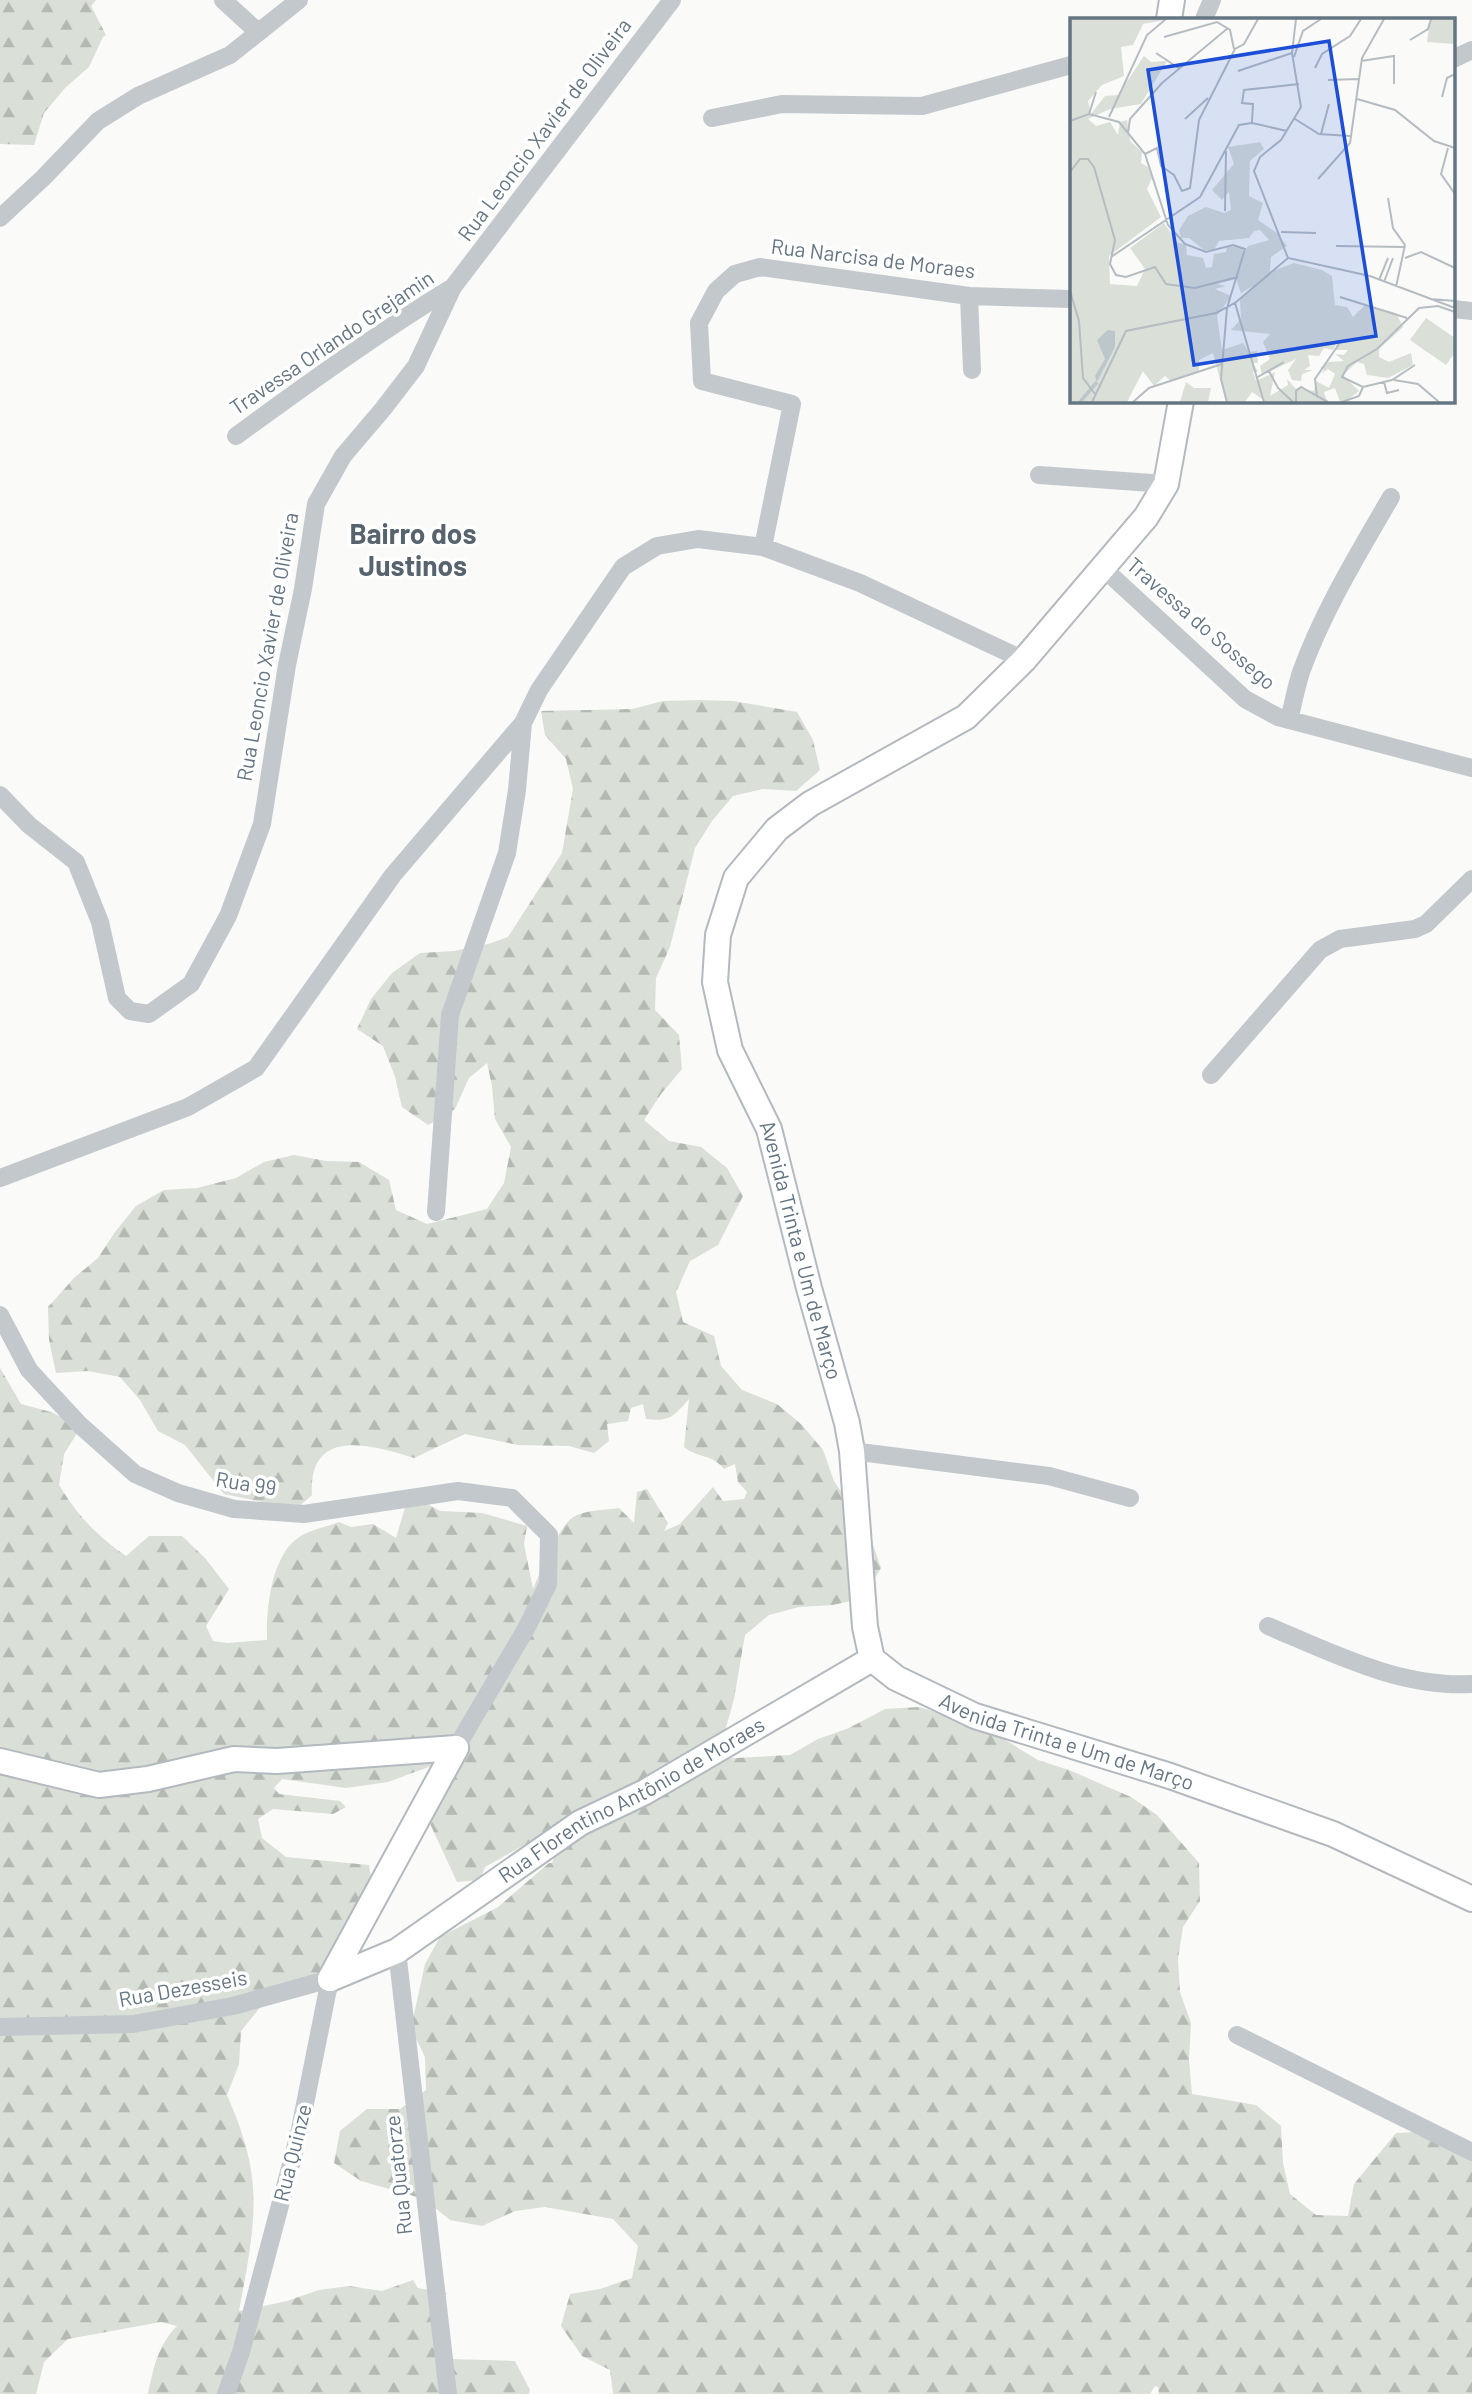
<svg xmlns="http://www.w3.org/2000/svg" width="1472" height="2394" viewBox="0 0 1472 2394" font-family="Barlow,sans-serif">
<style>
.forest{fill:url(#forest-firs)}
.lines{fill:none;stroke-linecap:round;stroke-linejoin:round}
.secondary-casing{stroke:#b3babf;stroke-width:28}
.street{stroke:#c3c8cc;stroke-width:18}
.secondary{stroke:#fff;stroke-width:24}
.labels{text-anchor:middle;stroke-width:7;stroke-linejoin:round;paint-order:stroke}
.street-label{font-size:21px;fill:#657683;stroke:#fff}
.district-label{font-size:28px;font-weight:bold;fill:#57646e;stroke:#fff}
.inset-river{fill:none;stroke:#bbc7cb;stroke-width:3.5}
.inset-road{fill:none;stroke:#b5bdc2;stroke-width:2}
.view{fill:#1d4ed8;fill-opacity:0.15;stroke:#1d4ed8;stroke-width:3.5}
.inset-edge{fill:none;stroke:#657683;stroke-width:3.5}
</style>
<defs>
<pattern id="forest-firs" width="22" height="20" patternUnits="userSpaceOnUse" patternTransform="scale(1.75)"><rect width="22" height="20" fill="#dadfd7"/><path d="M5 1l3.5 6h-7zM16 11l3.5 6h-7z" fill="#b4b9b4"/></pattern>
</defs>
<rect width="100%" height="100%" fill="#fafaf8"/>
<!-- forest -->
<path class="forest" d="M0,0H96L91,6L106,35L103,37L89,67L65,88L44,113L34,145L0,144Z
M700,700L733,701L797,712L813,740L820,770L796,791L763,789L733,796L712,821L695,848L670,947L656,978L655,1010L679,1035L682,1069L661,1094L644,1120L669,1141L701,1147L727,1168L743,1196L718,1245L690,1261L676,1292L683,1322L714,1336L721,1366L742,1390L777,1404L802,1425L823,1450L834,1481L870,1536L881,1568L863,1598L833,1605L799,1607L769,1615L745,1635L734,1699L717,1759L790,1755L818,1739L849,1728L885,1709L919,1707L982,1726L1038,1760L1069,1770L1131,1797L1157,1815L1199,1863L1200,1901L1183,1927L1178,1959L1180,1992L1191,2023L1189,2060L1192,2094L1256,2105L1281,2126L1283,2163L1290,2194L1316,2215L1348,2216L1354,2184L1396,2133C1422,2132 1452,2127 1472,2147V2394H1159L1158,2387L1155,2386L1150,2394H613L610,2370L582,2356L561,2326L570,2294L600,2289L632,2278L638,2246L613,2219L545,2207L515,2211L482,2226L450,2220L424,2199L361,2181L334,2163L340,2131L367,2109H400L426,2090L425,2057L411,2028L425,1964L440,1937L498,1907L549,1863H552L562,1837L540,1836L485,1867L480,1880L457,1882L427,1817L442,1762L388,1782L346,1788L282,1779L274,1788L279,1794L340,1801L346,1807L333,1814L273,1809L258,1819L262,1838L286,1857L369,1865L374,1895L350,1958L262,2005L241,2031L239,2064L227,2095C240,2125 251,2155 253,2188C256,2227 246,2272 239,2311L287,2301L319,2290L349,2286L382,2291L413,2280L418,2288L447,2293L443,2298L449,2359L515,2361L530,2390L529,2394H148C153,2369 158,2345 177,2326L161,2322L68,2339L44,2362L36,2394H0V1368L21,1404L51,1412L81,1427L64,1454L59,1485C78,1516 96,1535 126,1556L149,1536H182L205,1558L229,1589L206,1626L213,1641L228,1643L267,1640C266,1609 271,1557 298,1538C308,1530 327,1527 339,1522L351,1527L373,1524L396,1538L409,1494L440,1511L482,1513L527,1526L524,1544L533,1589C540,1573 560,1523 575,1516C587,1510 606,1510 619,1508L634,1523L637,1492L647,1489L668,1523L664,1531L680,1524L713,1487L723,1501L744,1499L747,1492L738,1482L735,1464L724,1469C711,1453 699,1459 684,1447L689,1399C674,1416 670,1422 646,1419L643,1404L631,1408L628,1421L607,1424L609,1441L594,1453L569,1446L518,1445L465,1434L414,1458C372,1445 308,1426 312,1495L296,1509L224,1494L185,1445L158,1431L140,1400L120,1377L88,1371L56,1373L49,1340L48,1307L74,1278L98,1258L115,1232L136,1206L164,1190L197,1188L236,1178L264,1162L294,1155L326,1161L359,1162L389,1180L396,1210L427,1224L487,1209L504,1183L511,1147L495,1119L492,1086L487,1063L469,1078L455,1109L428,1125L402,1107L395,1077L383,1046L357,1029L371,999L392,973L420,953L454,951L488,944L508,937L562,853L573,789L566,759L545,735L541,711L632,709L663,701Z"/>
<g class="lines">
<!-- secondary casing -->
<g class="secondary-casing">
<g id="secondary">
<path d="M1169,19L1172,0"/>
<path id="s1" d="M1181,401L1166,484L1146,517L1024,660L966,717L810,804L777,829L736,878L718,935L715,982L730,1050L769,1129L809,1288L847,1423L852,1451L865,1627L872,1659L896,1678L975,1716L1170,1776L1333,1834L1472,1899"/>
<path d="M0,1761L99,1785L148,1779L234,1759L277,1761L456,1748"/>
<path id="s2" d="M330,1979L397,1951L580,1823L645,1792L872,1659"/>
<path d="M330,1979L456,1748"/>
</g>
</g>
<!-- street -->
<path class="street" d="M223,0L258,32
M1204,19L1212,0
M1453,59L1472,50
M712,118L782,104L922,106L1071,65
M0,218L43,178L98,121L138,96L230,55L299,0
M969,296L972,370
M1453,309L1472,311
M236,436C307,384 378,333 453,287
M1039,475L1166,484
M763,547L792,404L702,381L699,323L716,291L735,274L760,267L969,296L1071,299
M1103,568L1245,699L1278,717L1472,768
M1289,720C1293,704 1296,688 1301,672C1323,611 1358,554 1391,497
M0,795L29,825L76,862L100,922L117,998L130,1011L149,1014L191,984L228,916L262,824L287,665L303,589L316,504L343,456L383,409L416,366L453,287L672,0
M1211,1075L1320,950L1340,939L1415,929L1426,924L1472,879
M0,1178L188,1107L256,1068L393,875L523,723L539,690L623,567L657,546L698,539L763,547L860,583L1024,660
M436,1212L450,1015L507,853L517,790L523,723
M0,1315L29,1370L80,1425L135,1474L178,1493L234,1509L304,1514L458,1491L512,1498L549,1535L548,1584L527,1627L456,1748
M852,1451L1049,1476L1130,1498
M1268,1626C1332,1653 1400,1688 1472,1684
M397,1951L448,2394
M0,2027L133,2024L233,2006L330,1979L299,2134L241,2352L226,2394
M1237,2035L1472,2152"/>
<!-- secondary -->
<use href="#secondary" class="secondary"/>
</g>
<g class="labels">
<!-- street labels -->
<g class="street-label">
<text transform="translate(545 130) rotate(-53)" y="7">Rua Leoncio Xavier de Oliveira</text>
<text transform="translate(873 259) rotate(7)" y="7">Rua Narcisa de Moraes</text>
<text transform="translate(332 343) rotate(-34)" y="7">Travessa Orlando Grejamin</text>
<text transform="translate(1201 624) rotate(41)" y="7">Travessa do Sossego</text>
<text transform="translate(268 647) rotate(-80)" y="7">Rua Leoncio Xavier de Oliveira</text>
<text dy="7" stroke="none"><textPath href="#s1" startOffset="1066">Avenida Trinta e Um de Março</textPath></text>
<text transform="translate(246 1484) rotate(9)" y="7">Rua 99</text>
<text dy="7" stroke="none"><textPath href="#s1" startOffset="1696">Avenida Trinta e Um de Março</textPath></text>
<text dy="7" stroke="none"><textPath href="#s2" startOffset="352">Rua Florentino Antônio de Moraes</textPath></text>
<text transform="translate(183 1989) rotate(-10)" y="7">Rua Dezesseis</text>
<text transform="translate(293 2153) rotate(-76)" y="7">Rua Quinze</text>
<text transform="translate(399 2175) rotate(-96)" y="7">Rua Quatorze</text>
</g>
<!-- district labels -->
<g class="district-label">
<text x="413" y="544">Bairro dos<tspan x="413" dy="32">Justinos</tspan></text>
</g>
</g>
<!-- overview -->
<g transform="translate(1070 18)">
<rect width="385" height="385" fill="#fafaf8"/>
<path d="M0,1H100L73,6L63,27L51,29L54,58L32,67L18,83L21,96L35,78L48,77L74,38L81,44L97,43L71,86L40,91L18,101L26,108L40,104L48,117L50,104L57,102L60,123L72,134L71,145L78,149L82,160L77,171L91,199L39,238L40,266L67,268L75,251L60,230L94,205L108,225L116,226L117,237L133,240L136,250L142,249L144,236L156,234L157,228L172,230L174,236L178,228L199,222L190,212L184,213L179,220L149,223L144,232H134L119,220H111L109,212L118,198L136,189L154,195L161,192L159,174L152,182L142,172L164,146L158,129L190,124L194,131L180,143L179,178L193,185L188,202L207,215L217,228L201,239L200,254L224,245L252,252L262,258L265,287L277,289L283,299L295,287L326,295L333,309L309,331V339L319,344L341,335L343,347L318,360L297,357L294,346L287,344L273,357L289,373L275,384H270L265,370L254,374L257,384H196L182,374L175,384H156L143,335L129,342V354L101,363L95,358L84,368L73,353L57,384H0ZM166,261L171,275L183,268L170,282L171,301L161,312L200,316L193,324L200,341L190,348L192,357L226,341L218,352L222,362L231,363L232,356L243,352H234L240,348L238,337L249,338L254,330L263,332L267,324L266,332H278L274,337L265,336L274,343L258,344L250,350L254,352L251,356L258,351L265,356L259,370L246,363L244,373L225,370L217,361L218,367L200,378L205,354L186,363L183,354H188L183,345H188L187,333L179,334L173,325L152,332L147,298L161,278L145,271L156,268L147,266ZM360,1H385V26L357,24ZM116,364L124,370H141L138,384H110Z" fill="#dadfd7" fill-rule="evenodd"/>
<path d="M356,300L385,320V334L376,347L340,322Z" fill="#dadfd7"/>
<path d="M38,312L45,313V329L27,364L25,358L35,341L27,322Z" fill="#bbc7cb"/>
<path class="inset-river" d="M10,384L27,364"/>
<path class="inset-road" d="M226,1L222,35L231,89L211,122L190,139L184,153L218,240L300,258L385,290M94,19L147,4L160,12L164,31M340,22L358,11L361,1M86,35L110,51M224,39L233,13L251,1M291,43L324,38V66M245,50L252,36L280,18L291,1M168,53L222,35M258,62L288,61M372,79L377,60L385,56M287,81L325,92L364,123L385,130M19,96L26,74M39,99L77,17L96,1M115,101L138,80M225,101L249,116L280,118M0,103L19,96L49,104L75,136L98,207L115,226L136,234L163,227L175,231L157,290L151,361L157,384M182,104L183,86L172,85L174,72L229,66M58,115L60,101L92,65L158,10M251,116L259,86M378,130L371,156L385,176M75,136L87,130L91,148L104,157L112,173L120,170L129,102L165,31L174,26L188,1M0,154L10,141H18L24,149L45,222L40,246L46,257L56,259L85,249L96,266L125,270L168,259M248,161L280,125L292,40L314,1M318,180L323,210L335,227L326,269M155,193L156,133M211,214L246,215M266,228L335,229M41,239L130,179L169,107L182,105L217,113M335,240L351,234L385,250M309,262L318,240M314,264L323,240M0,273L9,303L13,360L25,376M270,279L337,300M361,281L385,283M165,285L194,384M345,347L322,362L293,369L272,359L278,348L307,331L349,290L368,288L385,294M199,353L208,370L223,384M186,360L214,344M324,362L348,366L369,384M314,364L317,375L329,372M22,384L56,313L146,295L165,285L218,240M63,384L79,370L152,346M226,384V373L231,369L247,378M258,384L247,378L245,361L269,326M272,384L289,378L293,369"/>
<path class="view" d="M259,23L306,318L124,347L78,52Z"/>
<rect width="385" height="385" class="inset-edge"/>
</g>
</svg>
